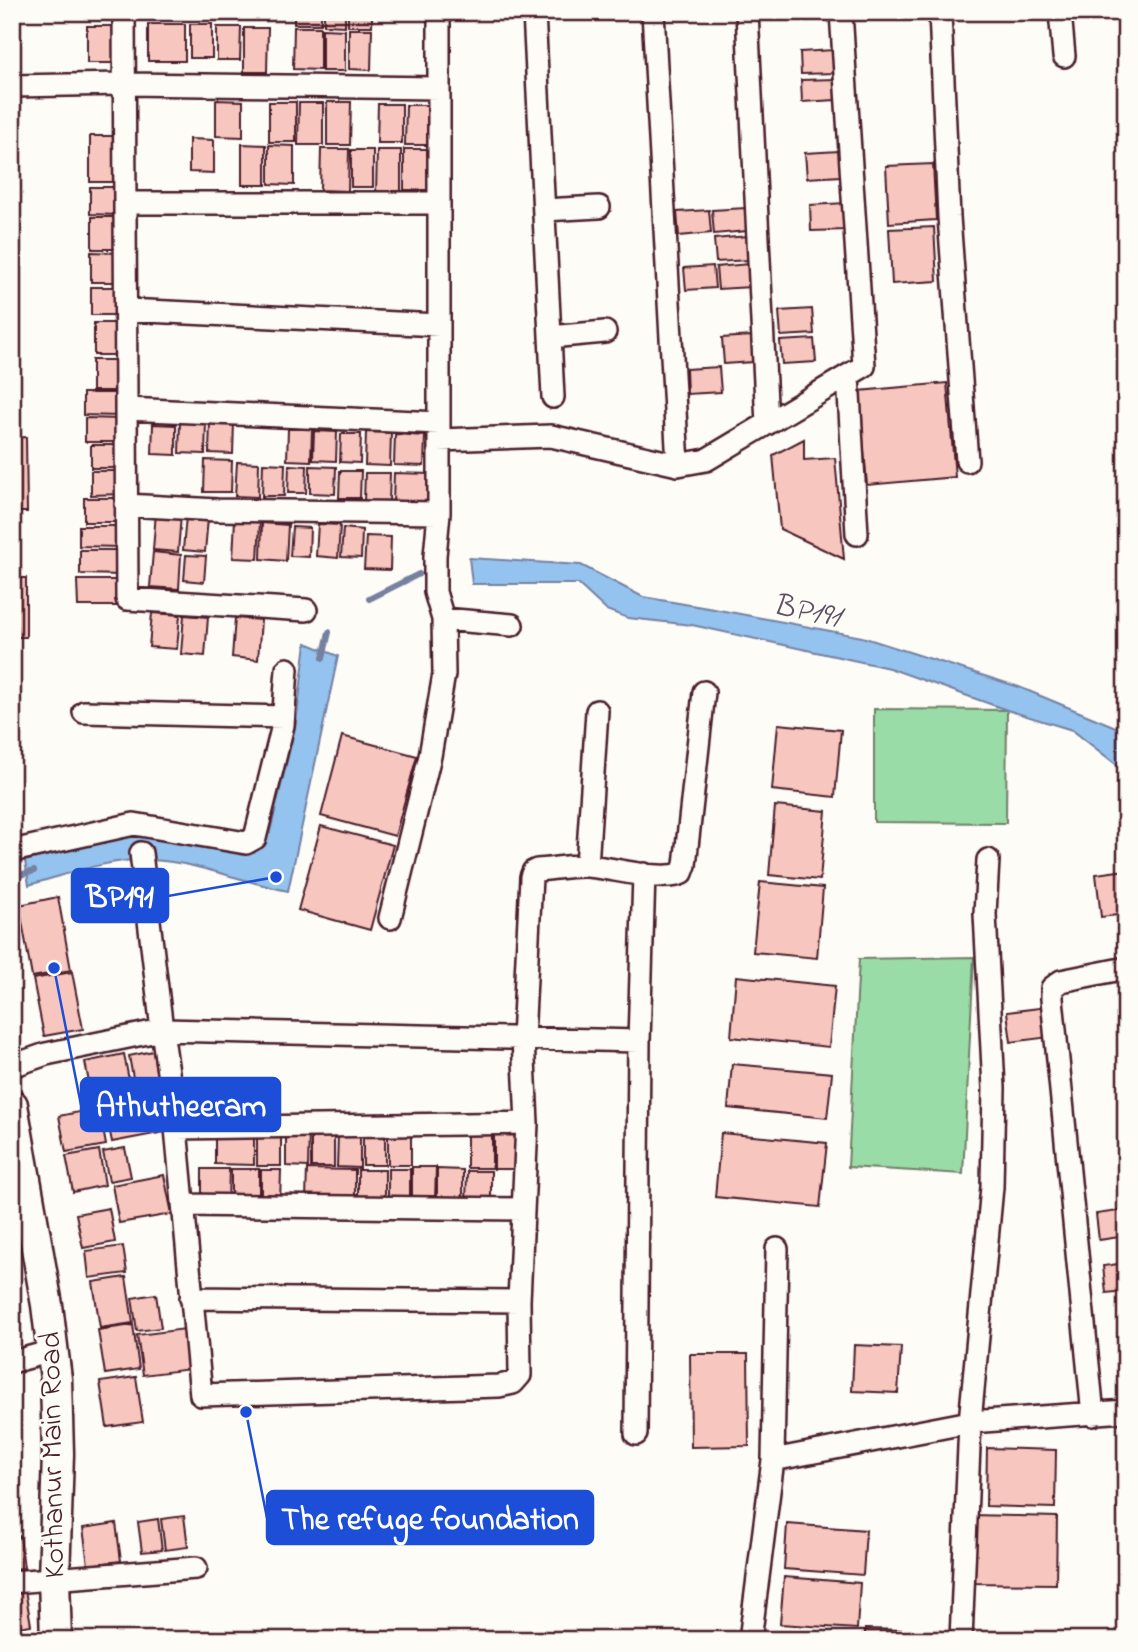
<svg xmlns="http://www.w3.org/2000/svg" width="1138" height="1652" viewBox="0 0 1138 1652" font-family="'Indie Flower',sans-serif">
<style>
.built{fill:#fbece6}
.green{fill:#99dca7;stroke:#727e69;stroke-width:2}
.water{fill:#93c3ee;stroke:#7681a0;stroke-width:2}
.lines{fill:none;stroke-linecap:round;stroke-linejoin:round}
.stream{stroke:#7681a0;stroke-width:6}
.building{fill:#f7c7bf;stroke:#4a1f2b;stroke-width:2}
.minor-casing{stroke:#4a1f2b;stroke-width:26}
.secondary-casing{stroke:#4a1f2b;stroke-width:35}
.minor{stroke:#fdfcf7;stroke-width:21}
.secondary{stroke:#fdfcf7;stroke-width:30}
.labels{text-anchor:middle;stroke-width:6;stroke-linejoin:round;paint-order:stroke}
.street-label{font-size:30px;fill:#4a1f2b;stroke:#fdfcf7}
.water-label{font-size:32px;font-style:italic;fill:#605066;stroke:#fdfcf7}
.leader{fill:none;stroke:#1d4ed8;stroke-width:2.5}
.callout-dot{fill:#1d4ed8;stroke:#fdfcf7;stroke-width:2.5}
.callout{fill:#1d4ed8;stroke:#1d4ed8;stroke-width:2.5}
.callout-label{font-size:32px;text-anchor:middle;font-weight:bold;fill:#fff}
</style>
<rect width="100%" height="100%" fill="#fdfcf7"/>
<filter id="ink" filterUnits="userSpaceOnUse"><feTurbulence type="fractalNoise" baseFrequency=".0143" numOctaves="2"/><feDisplacementMap in="SourceGraphic" scale="14" xChannelSelector="R" yChannelSelector="G"/><feConvolveMatrix kernelMatrix="1 2 1 2 8 2 1 2 1" color-interpolation-filters="sRGB"/></filter>
<g filter="url(#ink)">
<!-- built -->
<path class="built" d="M36,1629V1640H12V1632Z"/>
<!-- green -->
<path class="green" d="M874,709L1007,710L1006,823L874,822Z
M974,957L963,1174L848,1167L859,959Z"/>
<!-- water -->
<path class="water" d="M469,558L581,565L643,597L714,609L862,637L1019,687L1118,728L1126,734V772L1072,730L1007,710L889,668L692,625L628,618L606,610L578,584H472Z
M306,643L338,656L288,891C242,882 198,862 151,860C109,858 69,874 29,885L25,861L129,834H143L254,853L270,832L296,723Z"/>
<g class="lines">
<!-- stream -->
<path class="stream" d="M369,599L419,574
M323,658L329,632
M16,876L34,871"/>
</g>
<!-- building -->
<path class="building" d="M12,12H18L19,36H12Z
M148,12H187V17H148Z
M190,12H213V18H190Z
M216,12H242V20L216,19Z
M294,12H321V24H294Z
M324,12H345V26L324,25Z
M348,12H372V26H348Z
M148,24H185V61H148Z
M190,24H212V58H190Z
M87,26H116V63H87Z
M217,27H241L240,60H217Z
M294,27H320V70L293,69Z
M244,28H268L267,72H244Z
M322,29L345,30V71H322Z
M349,29H372L371,70L349,69Z
M834,50L835,73L801,74L800,52Z
M835,79L836,100L802,102L801,80Z
M216,100L243,101V137L216,136Z
M269,102H296V142H269Z
M327,102H351L350,145H327Z
M299,103H323V145H298Z
M378,104H402V143H377Z
M406,105H429V145H405Z
M90,136H120V182H90Z
M189,139L214,140V173L189,172Z
M242,144L266,145V185H242Z
M269,145L294,146V185L269,184Z
M321,149H349L348,191L320,190Z
M404,149H429V190H404Z
M351,150H373V187H351Z
M377,150H401V193H376Z
M839,151L841,176L807,178L805,153Z
M933,164L936,220L889,223L886,166Z
M90,187H119V215L90,214Z
M846,203L847,230L811,231L810,205Z
M746,208L747,231L714,234L712,210Z
M709,210L711,233L679,236L677,212Z
M92,217H121V249H92Z
M934,227L937,281L892,284L889,229Z
M748,236L749,260L716,262L714,239Z
M91,252L118,253L119,282H91Z
M749,264L751,287L718,289L716,267Z
M713,266L715,288L686,290L684,268Z
M91,287H120V315H91Z
M812,309L814,334L781,336L779,311Z
M94,323H120V355H94Z
M752,336L753,362L724,364L722,338Z
M814,339L816,362L782,364L780,341Z
M92,360H120L121,391H92Z
M719,367L721,392L687,394L686,369Z
M947,383L955,477L867,485L859,391Z
M83,393H120V416L83,415Z
M85,418L120,419L121,442H85Z
M180,421H206L205,454L179,453Z
M210,421L234,422L233,454L209,453Z
M153,424L176,425V455L152,454Z
M288,429H312L311,461L287,460Z
M314,431L337,432L336,461L313,460Z
M366,432L391,433L390,466L365,465Z
M341,434H361L360,463L340,462Z
M395,434L425,436L424,466L394,465Z
M26,437L27,512H12V438Z
M804,439V460L835,458L844,559L780,529L773,455Z
M91,445H121V468H91Z
M205,460L232,461L231,492H204Z
M237,462L259,463L258,497L235,496Z
M263,463L285,464L284,496H262Z
M289,465L307,466L306,493H288Z
M310,466L336,467L335,494L310,493Z
M91,471H121L122,494L91,495Z
M340,471H361L360,498H339Z
M365,473H390L389,502L364,501Z
M394,473L432,474V504L393,502Z
M84,498H120V522H84Z
M156,512L181,515L178,552L153,550Z
M186,516L208,518L205,552L183,550Z
M235,519L260,521L258,559L233,558Z
M262,523L288,525L286,561L261,559Z
M318,524L340,525L338,558L316,556Z
M79,526H121V547L79,546Z
M292,527L310,528L309,557L290,556Z
M343,528L362,530L361,558L341,557Z
M366,536L391,537L390,570L364,569Z
M80,550H122V575L80,574Z
M153,552L181,555L179,589L150,587Z
M186,555L206,556L204,582L184,580Z
M12,578H26V637H12Z
M77,580H123V606H78Z
M152,613L180,615L177,649L149,647Z
M184,615L208,617L205,656L181,654Z
M235,618L261,620L258,660L232,657Z
M778,724L841,730L835,797L772,790Z
M342,736L417,756L395,836L321,816Z
M775,806L826,811L820,880L769,875Z
M321,826L393,845L370,930L298,910Z
M1126,870V914L1101,917L1096,874Z
M760,882L823,888L817,958L753,952Z
M58,897L71,970L32,977L19,905Z
M72,972L83,1029L44,1036L33,979Z
M736,976L835,986L829,1047L731,1037Z
M1047,1007L1050,1037L1011,1042L1007,1012Z
M153,1051L159,1089L136,1094L129,1056Z
M124,1054L132,1096L93,1103L85,1062Z
M732,1064L832,1073L827,1118L728,1108Z
M159,1097L165,1132L112,1142L105,1107Z
M99,1108L106,1145L66,1152L59,1116Z
M286,1132H309L308,1167L286,1166Z
M388,1132L411,1133V1165H388Z
M215,1133H254V1165L215,1164Z
M721,1133L827,1143L820,1207L715,1197Z
M257,1134H281V1166H257Z
M311,1134H334V1167H311Z
M338,1134H360V1168L337,1167Z
M467,1134H492V1168H467Z
M494,1134L517,1135V1169H494Z
M363,1135H385V1165H363Z
M125,1148L131,1177L109,1181L103,1152Z
M99,1150L105,1185L73,1192L66,1156Z
M412,1167H436L435,1200H412Z
M202,1169H229L228,1202H202Z
M231,1169H259V1202H231Z
M307,1169L355,1170V1200L306,1199Z
M388,1169H410V1200H388Z
M437,1169L463,1170V1202H437Z
M261,1170H281L280,1203H261Z
M358,1170H385V1202L358,1201Z
M467,1171H491V1203H466Z
M164,1175L172,1214L119,1223L112,1185Z
M109,1208L115,1242L83,1248L76,1214Z
M1126,1210V1236L1099,1240L1096,1214Z
M123,1246L127,1273L89,1278L86,1251Z
M1126,1263V1291L1106,1293L1103,1266Z
M126,1277L133,1323L100,1328L93,1282Z
M156,1294L161,1328L137,1331L132,1298Z
M133,1325L139,1369L105,1374L98,1330Z
M185,1329L191,1369L143,1375L137,1335Z
M854,1345L901,1347L898,1393L852,1391Z
M690,1354H748L749,1446L691,1447Z
M136,1377L143,1422L107,1427L100,1382Z
M987,1448L1056,1450L1055,1508L986,1506Z
M12,1489L18,1530L12,1531Z
M971,1515L1057,1517L1056,1584L970,1583Z
M184,1516L188,1547L165,1550L161,1519Z
M158,1519L162,1550L142,1552L138,1522Z
M116,1523L121,1561L88,1565L83,1528Z
M787,1524L866,1530L863,1575L784,1569Z
M20,1536L24,1568L12,1569V1537Z
M784,1577L860,1583L857,1629L780,1624Z
M25,1590L31,1625L12,1628V1592Z
M865,1629L940,1631V1640H865Z"/>
<g class="lines">
<!-- minor casing -->
<g class="minor-casing">
<path id="minor" d="M124,12L127,599L306,610
M534,12L553,397
M653,12L678,465
M747,12L767,424
M940,12L949,217L967,461
M1060,12L1064,56
M12,86L124,84L439,88
M125,203H439
M544,210L599,207
M126,310L439,325
M550,337L605,332
M848,376L857,534
M126,409L439,423
M439,440L551,436L678,465L706,460L864,366L841,12
M126,505L217,510L439,513
M443,619L512,625
M84,712L283,717
M12,851L134,824L246,843L255,838L283,725L287,669
M141,853L162,1030L176,1128L201,1395L499,1386L513,1383L520,1375L519,1301L191,1298
M988,860L985,914L994,1088L992,1187L970,1422L1126,1411
M587,866L597,711
M390,918L430,756L444,674L443,619L435,592V556L439,513V12
M639,1041L644,874
M12,1066L46,1054L162,1030L639,1041L636,1434
M176,1128L527,1123
M184,1205L523,1209
M519,1301L527,1123L523,1039L531,877L533,872L537,870C553,869 571,865 587,866C610,867 662,883 682,873L685,865L704,692
M12,1362L52,1351
M1093,1415L1052,999V988L1061,981L1126,968
M773,1460L970,1422L961,1640
M12,1582L196,1568
M750,1640L773,1460L777,1249"/>
</g>
<!-- secondary casing -->
<g class="secondary-casing">
<path id="secondary" d="M12,1105L47,1305L56,1379L58,1454L54,1579L56,1640"/>
</g>
<!-- minor -->
<use href="#minor" class="minor"/>
<!-- secondary -->
<use href="#secondary" class="secondary"/>
</g>
</g>
<g class="labels">
<!-- street labels -->
<g class="street-label">
<text transform="translate(51 1455) rotate(-91)" y="10">Kothanur Main Road</text>
</g>
<!-- water labels -->
<g class="water-label">
<text transform="translate(807 609) rotate(11)" y="11">BP191</text>
</g>
</g>
<!-- callouts -->
<path class="leader" d="M276 877L168 896M54 968L81 1105M246 1412L267 1518"/>
<g class="callout-dot">
<circle cx="276" cy="877" r="7"/>
<circle cx="54" cy="968" r="7"/>
<circle cx="246" cy="1412" r="7"/>
</g>
<g class="callout">
<rect x="72" y="869" width="96" height="53" rx="7"/>
<rect x="81" y="1078" width="199" height="53" rx="7"/>
<rect x="267" y="1491" width="326" height="53" rx="7"/>
</g>
<g class="callout-label">
<text x="120" y="907">BP191</text>
<text x="181" y="1116">Athutheeram</text>
<text x="430" y="1529">The refuge foundation</text>
</g>
<!-- margin -->
<rect width="1138" height="1652" fill="none" stroke="#fdfcf7" stroke-width="42"/>
<rect x="21" y="21" width="1096" height="1610" fill="none" stroke="#4a1f2b" stroke-width="2.5" filter="url(#ink)"/>
</svg>
